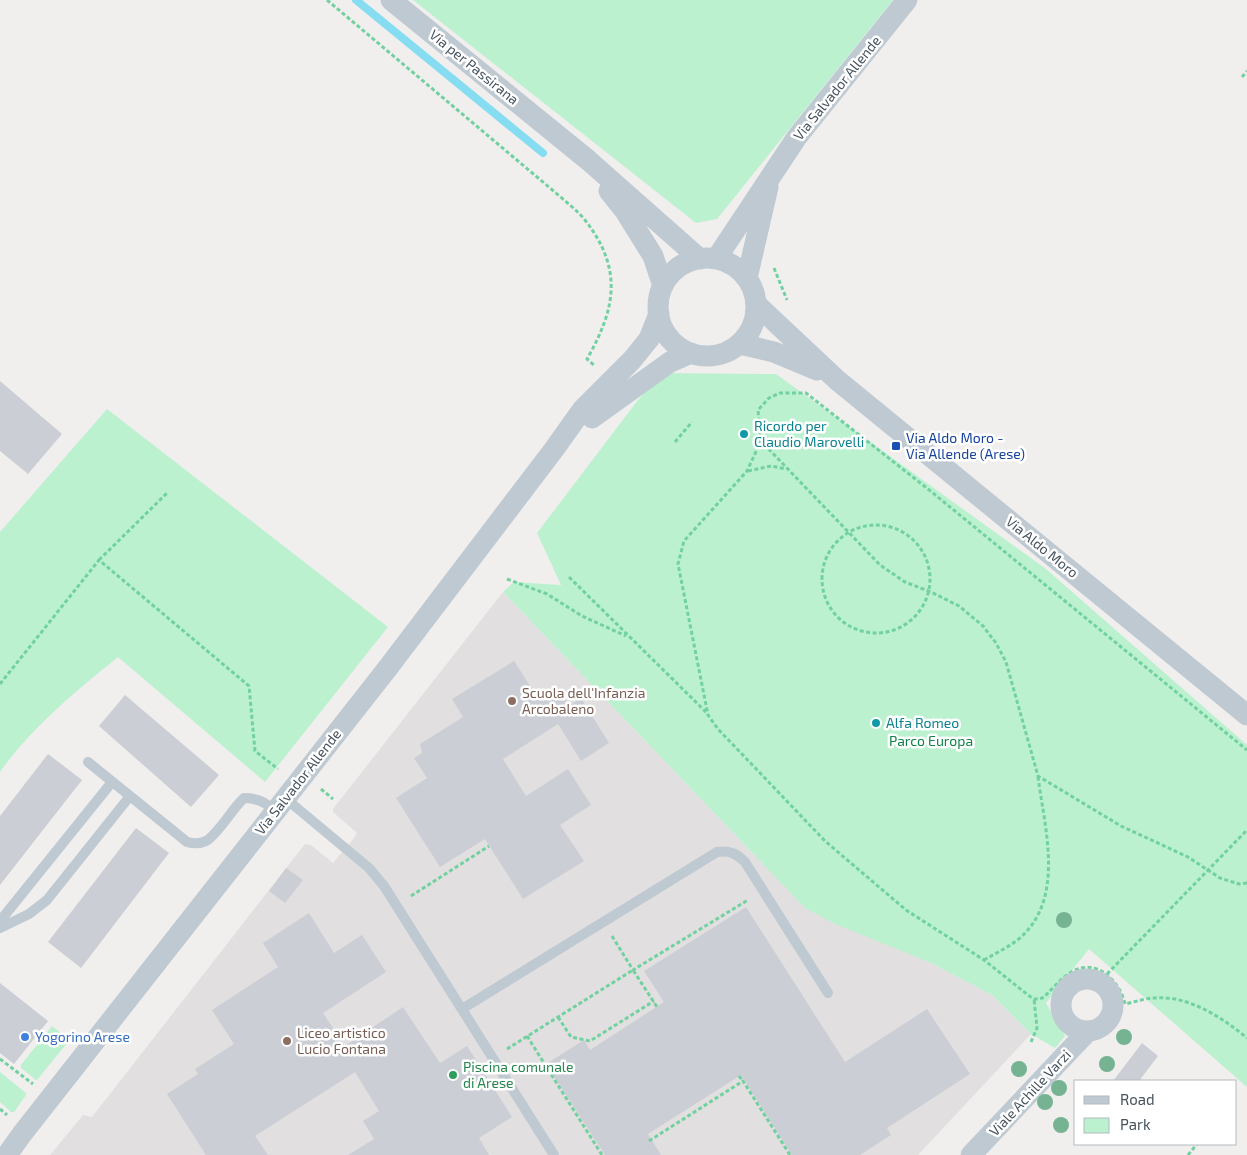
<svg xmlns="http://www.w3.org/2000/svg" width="1247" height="1155" viewBox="0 0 1247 1155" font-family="'Exo 2',sans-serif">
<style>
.education{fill:#e2dfe0}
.green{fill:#bbf1cf}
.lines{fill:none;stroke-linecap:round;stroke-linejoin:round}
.stream{stroke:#86dcf0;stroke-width:8}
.building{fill:#cbced4}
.path{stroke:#71d1a0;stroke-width:3;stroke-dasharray:4 2.5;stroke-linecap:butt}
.lane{stroke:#bec9d1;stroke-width:10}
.street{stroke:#bec9d1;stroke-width:21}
.tree{fill:#76b393}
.culture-dot{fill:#0f9aa8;stroke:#fff;stroke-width:2}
.transit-dot{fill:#1a4fb4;stroke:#fff;stroke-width:2}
.education-dot{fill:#8d6e63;stroke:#fff;stroke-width:2}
.shop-dot{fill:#3f7fe0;stroke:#fff;stroke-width:2}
.leisure-dot{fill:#2e9e5b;stroke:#fff;stroke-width:2}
.labels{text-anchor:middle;stroke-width:5;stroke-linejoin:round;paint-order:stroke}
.street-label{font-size:14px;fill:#46525d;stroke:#fff}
.culture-label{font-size:14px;fill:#0d838f;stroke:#fff;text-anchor:start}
.transit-label{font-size:14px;fill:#164399;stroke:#fff;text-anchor:start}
.education-label{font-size:14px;fill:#785e54;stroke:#fff;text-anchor:start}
.park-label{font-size:14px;fill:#128249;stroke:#fff}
.shop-label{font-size:14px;fill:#366cbe;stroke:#fff;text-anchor:start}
.leisure-label{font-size:14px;fill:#27864d;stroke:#fff;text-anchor:start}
</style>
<rect width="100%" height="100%" fill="#f1eeee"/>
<!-- education -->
<path class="education" d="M503,592L765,866L929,962L992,995L1031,1034L918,1155H50L83,1115L92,1117L305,844L311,845L333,863L354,838L357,833L333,812V809Z"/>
<!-- green -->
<path class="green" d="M413,0H893L717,219L696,223Z
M661,373L776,374L1046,569L1247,745V1087L1089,949L1046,1003L1065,1036L1055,1048L1031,1034L992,995L929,962L835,924L805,908L503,592L514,582L561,585L537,533L638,400Z
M107,409L388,627L265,782L118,657C75,692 32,727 0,772V532Z
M52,1026L67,1038V1043L37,1080H36L21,1068V1065Z
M0,1072L26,1093V1095L14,1112H11L0,1102Z"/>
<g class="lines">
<!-- stream -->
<path class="stream" d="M356,0L543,153"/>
</g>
<!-- building -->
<path class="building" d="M0,381L62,434L28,474L0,451Z
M514,661L538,698L557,686L569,706L581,698L609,743L581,761L558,724L503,759L526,796L568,769L591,805L560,825L584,861L523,899L485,839L440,867L396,798L427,778L414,758L422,753L420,744L463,717L452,699Z
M125,695L219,775L191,807L99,726Z
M48,754L82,780L0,885V816Z
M136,828L169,853L81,968L48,942Z
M286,868L303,880L285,903L269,891Z
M746,907L845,1062L927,1009L970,1074L887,1128L891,1135L860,1155H792L741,1075L648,1134L661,1155H605L546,1064L584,1040L590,1050L664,1002L644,971Z
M309,913L334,953L362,935L386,972L323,1013L345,1046L403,1007L440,1063L467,1046L512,1117L479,1138L489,1155H348L374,1139L363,1121L379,1111L355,1072L255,1136L268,1155H206L167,1094L198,1074L195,1069L234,1044L212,1010L278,967L263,943Z
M0,983L48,1021L14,1064L0,1053Z
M1142,1043L1158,1056L1139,1081H1113Z"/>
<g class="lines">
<!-- path -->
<path class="path" d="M327,0L556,193C566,202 577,210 585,220C623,269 616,308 587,359L595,366
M1242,77L1247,71
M774,268L787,300
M761,441L758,410L769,398L780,393H806L928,489L1247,750
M675,442L692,422
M748,471L771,466L786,469
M822 579a54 54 0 1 1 108 0a54 54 0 1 1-108 0Z
M99,560L167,493
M569,577L707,713
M507,579L547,594L582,616L626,636
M0,684L99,560L249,686L255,751L278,769
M321,789L333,799
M1247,883L1239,884L1220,878L1188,857L1121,826L1038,776L1006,662L996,643L983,626L959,606L931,592L905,582L880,565L761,441L747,471L684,541L678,564L708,715L718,729L825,841L906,910L984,960L1028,995L1034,999H1040L1044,997C1053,988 1062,977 1073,971C1098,958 1120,982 1125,1004C1135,1002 1145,998 1155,998C1188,995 1223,1018 1247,1038
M411,896L489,846
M612,936L633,970L748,900
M984,960C996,953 1009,947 1020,938C1065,898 1045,830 1038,777
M1107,974L1247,830
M558,1017L571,1037L590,1041L654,1001
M527,1036L602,1155
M1031,1042L1037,1028L1034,999
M507,1049L633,970L657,1007
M0,1059L33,1084
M739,1076L743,1081
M0,1109L7,1115
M649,1141L743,1081L790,1155
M1188,1155L1197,1144"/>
<!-- lane -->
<path class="lane" d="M88,762L187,842C194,844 200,844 206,841C218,834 232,809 244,798C257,798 265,802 275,811
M285,798L369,868L384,886L554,1155
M0,921L112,782
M0,928L29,914L47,900L130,796
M462,1009L717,852C730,850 737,854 745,862L828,993"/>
<!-- street -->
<path class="street" d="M391,0L588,160L700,259
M609,191L625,211L653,256L663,286
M658 307a49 49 0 1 1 98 0a49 49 0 1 1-98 0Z
M716,259L797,137L907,0
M747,278L768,187
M756,304L837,380L1247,715
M740,344L774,352L817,370
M592,418L670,362L691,353
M1061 1005a26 26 0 1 1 52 0a26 26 0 1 1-52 0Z
M7,1155L22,1134L387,669L555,448L582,410L632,360L649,339L659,314
M971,1155L1088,1031"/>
</g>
<!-- trees -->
<g class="tree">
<circle cx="1064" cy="920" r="8"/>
<circle cx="1124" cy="1037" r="8"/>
<circle cx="1107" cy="1064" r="8"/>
<circle cx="1019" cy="1069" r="8"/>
<circle cx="1059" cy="1088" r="8"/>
<circle cx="1045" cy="1102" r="8"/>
<circle cx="1061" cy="1125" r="8"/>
</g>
<!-- markers -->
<g class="culture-dot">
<circle cx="744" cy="434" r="5"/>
<circle cx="876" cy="723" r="5"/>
</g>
<rect class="transit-dot" x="891" y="441" width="10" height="10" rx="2.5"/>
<g class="education-dot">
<circle cx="512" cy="701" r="5"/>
<circle cx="287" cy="1041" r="5"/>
</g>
<circle class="shop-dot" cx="25" cy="1037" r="5"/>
<circle class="leisure-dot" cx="453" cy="1075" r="5"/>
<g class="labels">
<!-- street labels -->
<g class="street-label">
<text transform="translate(474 67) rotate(39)" y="5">Via per Passirana</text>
<text transform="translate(837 88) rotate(-51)" y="5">Via Salvador Allende</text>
<text transform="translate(1042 547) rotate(39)" y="5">Via Aldo Moro</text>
<text transform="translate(298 782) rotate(-52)" y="5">Via Salvador Allende</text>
<text transform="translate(1030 1093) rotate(-47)" y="5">Viale Achille Varzi</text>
</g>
<!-- culture labels -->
<g class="culture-label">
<text x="754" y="431">Ricordo per<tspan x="754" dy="16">Claudio Marovelli</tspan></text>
<text x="886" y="728">Alfa Romeo</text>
</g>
<!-- transit labels -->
<g class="transit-label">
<text x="906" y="443">Via Aldo Moro -<tspan x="906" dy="16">Via Allende (Arese)</tspan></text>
</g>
<!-- education labels -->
<g class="education-label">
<text x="522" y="698">Scuola dell'Infanzia<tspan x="522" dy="16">Arcobaleno</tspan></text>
<text x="297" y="1038">Liceo artistico<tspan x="297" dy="16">Lucio Fontana</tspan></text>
</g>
<!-- park labels -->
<g class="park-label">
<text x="931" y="746">Parco Europa</text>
</g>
<!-- shop labels -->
<g class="shop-label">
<text x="35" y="1042">Yogorino Arese</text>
</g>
<!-- leisure labels -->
<g class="leisure-label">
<text x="463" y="1072">Piscina comunale<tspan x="463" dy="16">di Arese</tspan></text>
</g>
</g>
<!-- legend -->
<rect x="1074" y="1080" width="162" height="65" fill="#ffffff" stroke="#b5babe"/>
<rect x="1084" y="1096" width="25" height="8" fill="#bec9d1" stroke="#b5babe"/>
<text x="1120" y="1105" font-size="15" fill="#46525d">Road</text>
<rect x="1084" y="1118" width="25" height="15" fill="#bbf1cf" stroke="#b5babe"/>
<text x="1120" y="1130" font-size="15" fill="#46525d">Park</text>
</svg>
